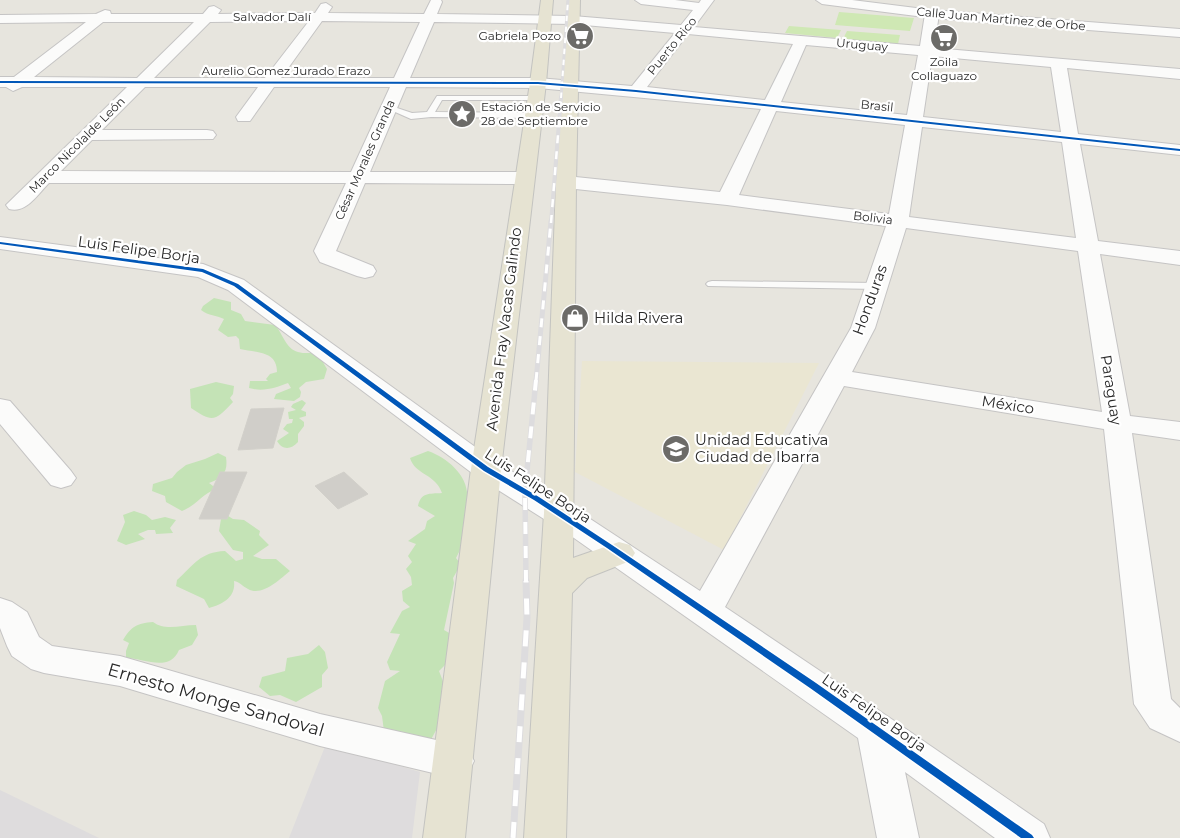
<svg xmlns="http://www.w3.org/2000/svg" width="1180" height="838" viewBox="0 0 1180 838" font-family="Montserrat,sans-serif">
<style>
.industrial{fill:#dedcdd}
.education{fill:#eae6d2}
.green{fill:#c4e3b6}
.pitch{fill:#cfe8b4}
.building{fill:#d0cec9;stroke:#d2d0ca}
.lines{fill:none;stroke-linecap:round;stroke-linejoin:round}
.service-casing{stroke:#c5c4c4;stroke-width:2}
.minor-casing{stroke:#c5c4c4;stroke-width:2}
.tertiary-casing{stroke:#c5c4c4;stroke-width:2}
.primary-casing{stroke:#c3c3c0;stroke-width:2}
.service{fill:#fbfbfa;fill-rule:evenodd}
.minor{fill:#fbfbfa;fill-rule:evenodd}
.tertiary{fill:#fbfbfa;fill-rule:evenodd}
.primary{fill:#e6e3d2;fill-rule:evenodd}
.rail-far4-casing{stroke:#dddcde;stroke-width:3}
.rail-far3-casing{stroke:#dddcde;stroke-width:4}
.rail-far2-casing{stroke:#dddcde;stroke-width:5}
.rail-far1-casing{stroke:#dddcde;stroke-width:5.5}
.rail-casing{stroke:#dddcde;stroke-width:7}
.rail-far4{stroke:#fff;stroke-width:2;stroke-dasharray:5.5;stroke-linecap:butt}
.rail-far3{stroke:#fff;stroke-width:2.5;stroke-dasharray:8;stroke-linecap:butt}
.rail-far2{stroke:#fff;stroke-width:3;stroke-dasharray:9;stroke-linecap:butt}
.rail-far1{stroke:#fff;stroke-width:4;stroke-dasharray:12;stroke-linecap:butt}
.rail{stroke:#fff;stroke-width:5;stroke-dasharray:16;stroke-linecap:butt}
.cycleway-casing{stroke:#fff;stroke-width:3}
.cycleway{fill:#0057b8;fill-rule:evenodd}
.labels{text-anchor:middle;stroke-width:4.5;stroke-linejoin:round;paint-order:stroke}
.far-street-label{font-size:12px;fill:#292929;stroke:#fff}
.far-poi-label{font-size:12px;fill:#292929;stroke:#fff;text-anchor:end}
.street-label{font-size:15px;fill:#292929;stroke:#fff}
.poi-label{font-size:15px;fill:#292929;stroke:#fff;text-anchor:start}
.near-street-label{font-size:18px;fill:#292929;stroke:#fff}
</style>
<rect width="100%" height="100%" fill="#e7e5de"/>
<!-- industrial -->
<path class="industrial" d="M326,744L420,772L412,838H289Z
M0,790L99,838H0Z"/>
<!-- education -->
<path class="education" d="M582,361L819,363L724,550L575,472Z"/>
<!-- green -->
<path class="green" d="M214,298L231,302V310L241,314L245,321L275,325C283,334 286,349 298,352C304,354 311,352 318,354L327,369L324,379L306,382L299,388L301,392L300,397L294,401L274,399L276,394L291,388L288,383C275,388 263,392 249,388L250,381H268L266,379L270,374L277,372C277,350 256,353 240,349L239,339L236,336L228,337L218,330L224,319C216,315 209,316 201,310L203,306Z
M216,382L234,386L233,394L230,398L233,402C215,421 213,423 191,408L190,389Z
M302,400L306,403L301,410L306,412V416L299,418L304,422V426L298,434V442C291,450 282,450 277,441L289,433L283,429L287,424L292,423L293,419H289L288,412L296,410L291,407L293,404Z
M428,451C448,458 470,477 467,500L471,506L469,532L462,534L463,544L456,558L463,567L457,571L453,578L454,583L444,630L451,634L449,661L439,671L444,684L440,723L428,745L384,731L382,716L378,708L385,681L400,671L390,670L387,662L400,634L390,633L402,611L410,607L403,601L402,591L412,585L411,577L406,569L412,562L408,556L416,544L408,541L425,529L427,521L435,516L418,506C421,492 429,494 442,493C436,474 415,475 410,458Z
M218,453L226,457C228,471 224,478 209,483L217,489C202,493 199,504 182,511L166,502L165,496L152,491L153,484L172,478L177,472L186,465L205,459Z
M134,511L146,515L152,520L165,517L176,520L170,528L173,533L156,534L155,530H148L138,534L145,539L126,545L117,541L125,522L123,515Z
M225,514L233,519L244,520L260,531L259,535L269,545L253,556L262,559H276L290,571C280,579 262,597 248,589C242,586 240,582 234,581C236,597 223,604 209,608L204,599L176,586L177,580C194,565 200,552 225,551L236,561L243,559V552L233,550L219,531L221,519Z
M153,622C165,631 181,625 196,625L198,635L192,645L179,650C169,673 144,658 126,658V651L129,643L123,640C131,627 137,623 153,622Z
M319,645L325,652L328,668L322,675V687L296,702L280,695L270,696L259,687L262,677L285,671L287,658L308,654Z"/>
<!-- pitch -->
<path class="pitch" d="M839,12L914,18L910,31L835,25Z
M789,26L841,30L837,38L785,33Z
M847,31L900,35L898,44L843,39Z"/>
<!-- building -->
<path class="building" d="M284,408L273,448L238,450L251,409Z
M220,472H247L227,519H199Z
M344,472L368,494L338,509L315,486Z"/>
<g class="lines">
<!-- service casing -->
<g class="service-casing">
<path id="service" d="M437,96H536L540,98L536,100H442L435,112L536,113L537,115L533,118L431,117L411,119L384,107L388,105L412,113L427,112Z
M712,281L877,283L883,286L877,289L708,286L706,284L708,282Z"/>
</g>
<!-- minor casing -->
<g class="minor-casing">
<path id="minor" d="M431,0H441L442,2L437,14L573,16L681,25L693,10L641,4L635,0H675L699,3L701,0H714L694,27L920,46L925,14L932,10L939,14L934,48L1180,69V79L1067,68L1078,134L1180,145V155L1080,144L1098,241L1180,251V265L1100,254L1130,416L1180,422V440L1132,433L1171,699L1180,708V742L1150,728L1134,704L1104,429L844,386L725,607L890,718L1044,824L1050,838H995L905,772L919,838H877L858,738L574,538L476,476L228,290L198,277L0,249V237L203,264L244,280L496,462L572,507L700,591L851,328L886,226L727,205L566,188L559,186L556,182L559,178L566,176L720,192L761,109L538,88L406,87L370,172H524L531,174L533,178L531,182L524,184L365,183L336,251L373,266L376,271L373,276L365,278L357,276L320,262L314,251L346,183H49C38,194 26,214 9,209L6,205L127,87H22L13,91L6,87H0V77H14L86,22L0,23V15L96,14L105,10L110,11L111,14H203L209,7L214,6L221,10L218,14L315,13L321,4L326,3L332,7L328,13L424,14ZM309,21L265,78H154L210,22ZM322,21L420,22L394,78H281ZM103,22H194L137,78L34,77ZM434,22L573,24L675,33L632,86L538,78H410ZM688,34L793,44L765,100L647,87ZM806,45L918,55L907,115L781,102ZM932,56L1051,67L1061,132L923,117ZM145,87H258L236,117L238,121H250L274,87H390L351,172L61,171L92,140L213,139L216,135L213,131L207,130H102ZM776,111L905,125L889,214L739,195ZM922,127L1062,142L1076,238L909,217ZM906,228L1078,251L1102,412L852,372L875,328Z
M0,399L10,401L71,471L76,478L71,485L61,488L51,485L0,424Z
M0,598L12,602L27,612L39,637L52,646L120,656L320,714L454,744L468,749L474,761L468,773L454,778L320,746L120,686L44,673L31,669L12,656L7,646L0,628Z"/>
</g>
<!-- tertiary casing -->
<g class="tertiary-casing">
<path id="tertiary" d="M816,0H852L932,10L1180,29V37L932,18L822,4Z"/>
</g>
<!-- primary casing -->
<g class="primary-casing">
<path id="primary" d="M541,0H553L546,83L501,469L465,838H423L471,469L530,83Z
M568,0H580L576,182L573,558L619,542L630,545L635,553L630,561L587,578L572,593L566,838H524L544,513L556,182Z"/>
</g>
<!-- service -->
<use href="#service" class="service"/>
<!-- minor -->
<use href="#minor" class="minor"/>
<!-- tertiary -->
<use href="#tertiary" class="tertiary"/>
<!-- primary -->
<use href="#primary" class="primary"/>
<!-- rail-far4 casing -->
<g class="rail-far4-casing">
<path id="rail-far4" d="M561,98L568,0"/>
</g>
<!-- rail-far3 casing -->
<g class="rail-far3-casing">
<path id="rail-far3" d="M551,223L561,97"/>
</g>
<!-- rail-far2 casing -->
<g class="rail-far2-casing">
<path id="rail-far2" d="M536,381L551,221"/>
</g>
<!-- rail-far1 casing -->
<g class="rail-far1-casing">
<path id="rail-far1" d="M526,582L525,491L536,380"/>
</g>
<!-- rail casing -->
<g class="rail-casing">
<path id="rail" d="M513,838L527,618L526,581"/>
</g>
<!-- rail-far4 -->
<use href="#rail-far4" class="rail-far4"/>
<!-- rail-far3 -->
<use href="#rail-far3" class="rail-far3"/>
<!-- rail-far2 -->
<use href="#rail-far2" class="rail-far2"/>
<!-- rail-far1 -->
<use href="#rail-far1" class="rail-far1"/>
<!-- rail -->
<use href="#rail" class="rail"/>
<!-- cycleway casing -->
<g class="cycleway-casing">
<path id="cycleway" d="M0,81L538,82L636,90L1180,149V151L636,92L538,84L0,83Z
M0,242L203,269L238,284L488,467L539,497L612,545L816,683L1032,835L1034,838H1021L810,688L607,548L534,500L484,471L234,286L202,272L0,244Z"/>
</g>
<!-- cycleway -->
<use href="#cycleway" class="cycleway"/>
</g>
<!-- icons -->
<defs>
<g id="supermarket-disc" transform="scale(1.4375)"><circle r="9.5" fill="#6c6b68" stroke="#fff"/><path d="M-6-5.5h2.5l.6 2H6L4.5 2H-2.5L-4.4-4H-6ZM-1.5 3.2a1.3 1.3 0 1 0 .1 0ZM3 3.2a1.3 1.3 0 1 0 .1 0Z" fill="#fff"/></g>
<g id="sight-disc" transform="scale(1.4375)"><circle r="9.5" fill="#6c6b68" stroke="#fff"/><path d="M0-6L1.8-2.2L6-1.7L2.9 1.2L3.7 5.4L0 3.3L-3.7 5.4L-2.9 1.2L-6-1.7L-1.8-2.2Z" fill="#fff"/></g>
<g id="shop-disc" transform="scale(1.4375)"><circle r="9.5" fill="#6c6b68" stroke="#fff"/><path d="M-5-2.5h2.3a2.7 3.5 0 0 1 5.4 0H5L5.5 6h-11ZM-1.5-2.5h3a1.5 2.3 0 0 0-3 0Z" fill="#fff"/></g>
<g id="university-disc" transform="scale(1.4375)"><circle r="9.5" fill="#6c6b68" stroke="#fff"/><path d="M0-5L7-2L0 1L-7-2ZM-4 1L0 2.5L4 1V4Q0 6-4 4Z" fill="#fff"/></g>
</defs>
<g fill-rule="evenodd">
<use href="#supermarket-disc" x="580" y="36"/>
<use href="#supermarket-disc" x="944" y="38"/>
<use href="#sight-disc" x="462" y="114"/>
<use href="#shop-disc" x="575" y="318"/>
<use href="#university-disc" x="676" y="449"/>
</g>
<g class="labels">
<!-- far-street labels -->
<g class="far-street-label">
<text x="272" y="21">Salvador Dalí</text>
<text transform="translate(1001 19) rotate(5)" y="4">Calle Juan Martinez de Orbe</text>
<text transform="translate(862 45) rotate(5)" y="4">Uruguay</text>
<text transform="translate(672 46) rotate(-51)" y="4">Puerto Rico</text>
<text x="286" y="75">Aurelio Gomez Jurado Erazo</text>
<text transform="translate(877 106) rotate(6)" y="4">Brasil</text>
<text transform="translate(77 145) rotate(-45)" y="4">Marco Nicolalde León</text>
<text transform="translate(365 160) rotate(-66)" y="4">César Morales Granda</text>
<text transform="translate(873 218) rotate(7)" y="4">Bolivia</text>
</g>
<!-- far-poi labels -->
<g class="far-poi-label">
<text x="561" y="40">Gabriela Pozo</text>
<text x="944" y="66" text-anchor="middle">Zoila<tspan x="944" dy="14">Collaguazo</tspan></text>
<text x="481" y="111" text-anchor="start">Estación de Servicio<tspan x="481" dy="14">28 de Septiembre</tspan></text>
</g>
<!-- street labels -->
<g class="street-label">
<text transform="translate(139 250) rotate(8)" y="5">Luis Felipe Borja</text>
<text transform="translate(870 300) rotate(-70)" y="5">Honduras</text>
<text transform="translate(504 329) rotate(-83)" y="5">Avenida Fray Vacas Galindo</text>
<text transform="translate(1111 390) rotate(81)" y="5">Paraguay</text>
<text transform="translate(1008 405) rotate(9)" y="5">México</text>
<text transform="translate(538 486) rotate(33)" y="5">Luis Felipe Borja</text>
<text transform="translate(874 713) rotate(35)" y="5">Luis Felipe Borja</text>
</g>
<!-- poi labels -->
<g class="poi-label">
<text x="594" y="323">Hilda Rivera</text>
<text x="695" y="445">Unidad Educativa<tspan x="695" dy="17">Ciudad de Ibarra</tspan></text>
</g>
<!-- near-street labels -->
<g class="near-street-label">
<text transform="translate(216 700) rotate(16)" y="6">Ernesto Monge Sandoval</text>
</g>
</g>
</svg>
